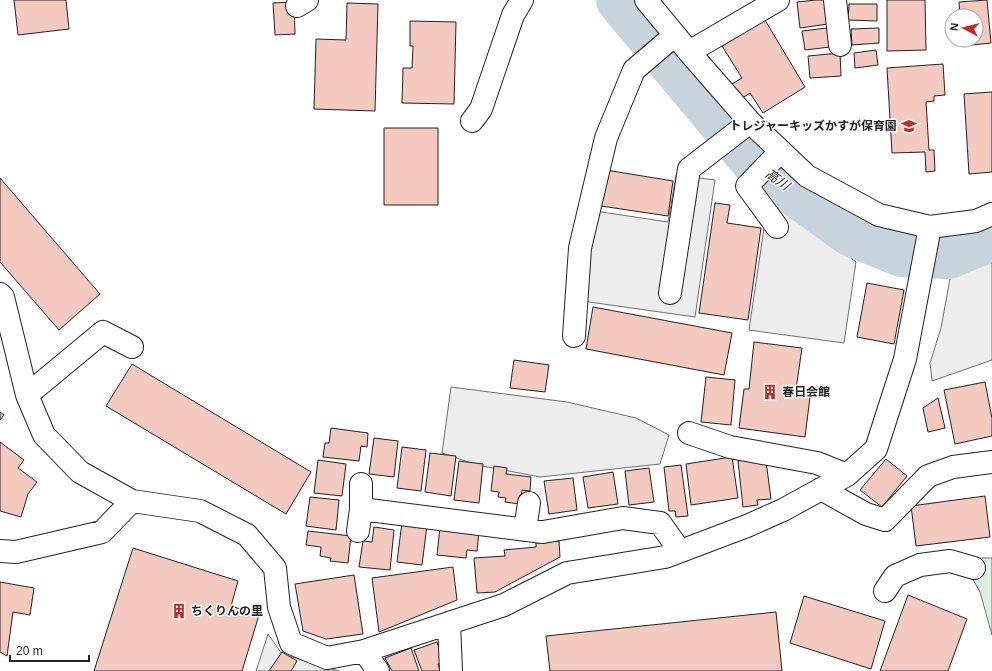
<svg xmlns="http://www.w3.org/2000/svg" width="992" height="671" viewBox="0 0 992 671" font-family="Helvetica,'Noto Sans JP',sans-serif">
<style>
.green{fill:#e0efe3;stroke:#6f6f6f}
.parking{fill:#ededed;stroke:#6f6f6f}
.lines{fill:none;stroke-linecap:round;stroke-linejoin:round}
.river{stroke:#c7d3dd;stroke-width:48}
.building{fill:#f3c9c0;stroke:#222}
.minor-casing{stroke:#222;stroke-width:24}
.minor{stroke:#fff;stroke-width:22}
.labels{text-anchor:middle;stroke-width:3;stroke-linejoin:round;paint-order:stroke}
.poi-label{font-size:12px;font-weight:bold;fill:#222;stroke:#fff;text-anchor:start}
.water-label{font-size:13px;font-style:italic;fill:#222;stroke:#fff}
</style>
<rect width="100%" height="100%" fill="#fff"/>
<!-- green -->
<path class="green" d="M977,558H992V635L980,592L971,576Z"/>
<!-- parking -->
<path class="parking" d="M676,175L715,180L695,317L582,301L595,211L668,222Z
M787,207L856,262L844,343L749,330L764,228Z
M992,253V360L932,381L930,363L941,328L951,273Z
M451,387L567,402L636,418L669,435L660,464L540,477L477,465L442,453Z
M268,634L282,654L339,671H256Z"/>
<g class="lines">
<!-- river -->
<path class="river" d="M620,0L757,164L850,232L902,253L948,255L992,237"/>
</g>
<!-- building -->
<path class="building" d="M14,0H66L69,29L18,35Z
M816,0H826L828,24L800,28L797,2Z
M887,0H925L926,50L887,51Z
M987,0L991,43L963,46L962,40H976V16H960L959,2Z
M294,2L295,34L275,35L273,3Z
M347,3L378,4L375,111L314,109L316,39L346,40Z
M849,4H877V21L848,20Z
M765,20L805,87L763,113L750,93L741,99L732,84L742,78L722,46Z
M410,21L456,22L454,104L402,103L403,68H412L413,46H410Z
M827,28L830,47L805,50L802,31Z
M879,28V43L852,45L851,29Z
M876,50L878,65L855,68L854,53Z
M840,53L841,76L810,78L808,56Z
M943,64L945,95L934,96V101L926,102L929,150H934L935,171L926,172L925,152L892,153L887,68Z
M992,92V172L969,174L964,94Z
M384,128H438V205H384Z
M606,170L673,181L668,216L601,206Z
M0,178L100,294L59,330L0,262Z
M715,203L730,205L727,223L761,228L748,320L699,313Z
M867,283L904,290L894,344L857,337Z
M593,307L732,333L724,375L586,349Z
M754,342L802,348L795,396L810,397L805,437L739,428L744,389H749Z
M514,360L549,365L545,392L510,388Z
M132,364L311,472L286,514L106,406Z
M706,377L735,380L731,425L701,422Z
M985,382L992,418V436L955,444L944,390Z
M938,398L945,428L928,432L923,408Z
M0,412L4,415L0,420Z
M331,428L368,433L367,447L361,446L359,461L323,457L325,443H329Z
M374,438L398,441L394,477L369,474Z
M0,442L24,460L18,468L37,482L28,494L21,517L0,511Z
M402,447L426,450L421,491L397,488Z
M430,453L456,456L451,496L425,492Z
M732,457L738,498L691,505L686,464Z
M754,458L766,461L771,499L757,500L758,505L743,507L738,461Z
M886,459L907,476L882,507L860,490Z
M318,460L346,464L342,496L314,493Z
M459,461L483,464L479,503L454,500Z
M681,465L688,516L676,517L675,511H669L664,467Z
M494,466L507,468L506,474L531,477L530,491L522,490L520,504L505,502L506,498L498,497L499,492L491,491Z
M649,468L654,502L629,505L625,471Z
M613,472L618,504L588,508L583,477Z
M573,478L577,510L549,514L544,481Z
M985,496L990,537L916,546L911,506Z
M310,497L339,500L336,530L306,526Z
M402,522L427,525L422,565L397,562Z
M374,527L394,530L390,570L359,567L363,541L372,542Z
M440,527L479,531L477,551L467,550L466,558L437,555Z
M308,531L351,536L348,563L330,561L331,558L320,556L321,547L306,545Z
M559,541L560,557L495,592L477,593L474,558L505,556L504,550L536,547V543Z
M133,548L238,581L231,606L259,615L242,671H94Z
M453,567L457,600L379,632L372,578Z
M354,575L363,634L326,639L303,631L295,584Z
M0,582L34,588L30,615L13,612L7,656L0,652Z
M908,595L967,619L948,671H880Z
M804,596L885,621L871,669L790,643Z
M776,612L782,671H550L546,636Z
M437,642L444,662L438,664L440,671H422L414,650Z
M411,648L419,671H392L385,658Z
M282,652L297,661L291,671H269Z"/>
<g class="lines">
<!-- minor casing -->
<g class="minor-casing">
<path id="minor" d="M646,0L689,52L750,122L807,176L879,215L930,227L976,221L992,214
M835,0L840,45
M297,6L307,0
M689,52L778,0
M472,121L481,109L513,15L522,0
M777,227L747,186L781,151
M670,293L689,169L750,122
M0,294L3,297L27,395L44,435L80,472L132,501L200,511L247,535L275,568L279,607L291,643L327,658L364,651L504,605L567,573L665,557L747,526L783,510L847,475L876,449L905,359L930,227
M574,336L580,248L606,138L634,70L675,35
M27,395L103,332L132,347
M689,433L730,447L817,463L847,475
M821,489L866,514L885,520L928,476L953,467L992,462
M361,509L543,532L623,518L660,523L680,551
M525,530L529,503
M358,531L361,509V484
M0,551L16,552L102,532L132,501
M885,591L895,576L920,565L950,561L974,568
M449,623L451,671
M364,651L378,671"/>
</g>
<!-- minor -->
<use href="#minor" class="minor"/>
</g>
<!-- icons -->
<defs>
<g id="school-bare" transform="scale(1.2)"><path d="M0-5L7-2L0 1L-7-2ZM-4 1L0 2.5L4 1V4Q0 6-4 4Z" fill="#c62828" stroke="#fff" stroke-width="2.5" paint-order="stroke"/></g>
<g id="building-bare" transform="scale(1.2)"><path d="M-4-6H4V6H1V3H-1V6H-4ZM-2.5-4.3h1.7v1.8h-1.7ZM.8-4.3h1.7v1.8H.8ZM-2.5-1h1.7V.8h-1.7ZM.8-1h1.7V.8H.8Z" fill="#c62828" stroke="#fff" stroke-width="2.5" paint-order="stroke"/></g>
</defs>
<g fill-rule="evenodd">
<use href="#school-bare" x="909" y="126"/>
<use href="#building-bare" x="770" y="392"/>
<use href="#building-bare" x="179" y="611"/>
</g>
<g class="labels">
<!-- poi labels -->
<g class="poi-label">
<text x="897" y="130" text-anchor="end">トレジャーキッズかすが保育園</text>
<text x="782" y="396">春日会館</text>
<text x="191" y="615">ちくりんの里</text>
</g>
<!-- water labels -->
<g class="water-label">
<text transform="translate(778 179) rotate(36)" y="5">高川</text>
</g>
</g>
<!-- north arrow -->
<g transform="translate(964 28) rotate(277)"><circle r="19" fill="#ffffff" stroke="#a7a7a7"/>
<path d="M0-3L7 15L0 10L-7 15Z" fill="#c62828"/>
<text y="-6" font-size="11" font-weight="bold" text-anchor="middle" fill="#222222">N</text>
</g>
<!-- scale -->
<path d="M10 655v6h79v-6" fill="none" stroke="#222222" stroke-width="2"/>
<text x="16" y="655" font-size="12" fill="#222222" stroke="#ffffff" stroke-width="3" paint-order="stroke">20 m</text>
</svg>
